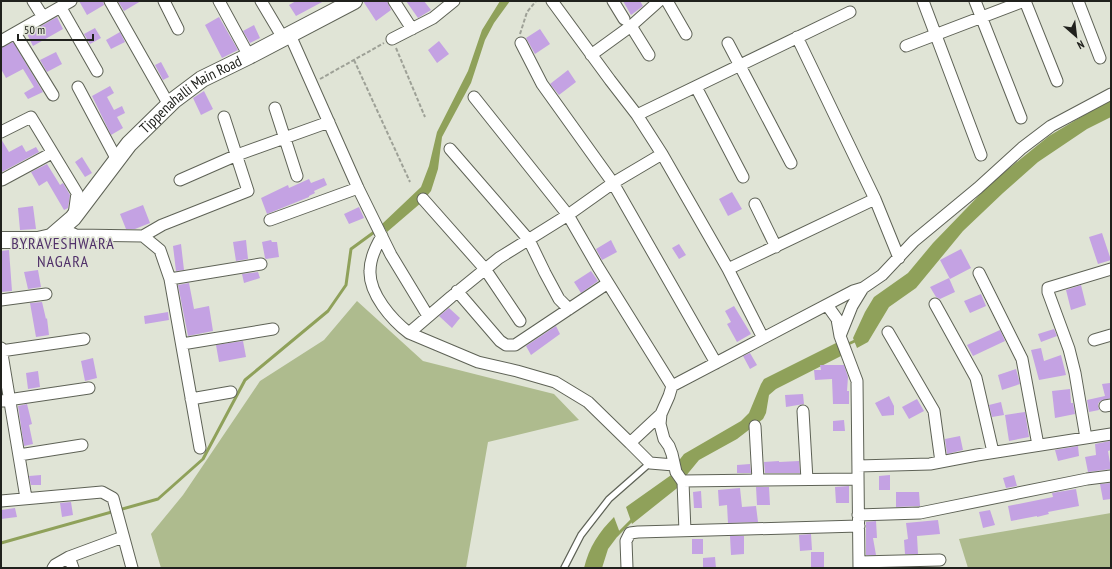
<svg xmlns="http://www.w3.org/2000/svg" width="1112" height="569" viewBox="0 0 1112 569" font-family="'PT Sans Narrow',sans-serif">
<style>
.green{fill:#aebb8e}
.water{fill:#8fa15a}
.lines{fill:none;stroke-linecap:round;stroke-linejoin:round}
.stream{stroke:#8fa15a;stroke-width:3}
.building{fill:#c4a2e3}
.lane-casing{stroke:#5e6256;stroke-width:8}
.street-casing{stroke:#5e6256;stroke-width:13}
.secondary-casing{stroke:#5e6256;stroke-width:18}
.path{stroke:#9ea197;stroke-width:2;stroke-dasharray:4 2;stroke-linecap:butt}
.lane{stroke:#fff;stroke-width:5.5}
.street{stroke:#fff;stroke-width:11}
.secondary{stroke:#fff;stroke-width:16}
.labels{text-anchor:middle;stroke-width:3.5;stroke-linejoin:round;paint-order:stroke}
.street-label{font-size:15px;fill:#20211d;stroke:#e0e4d6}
.neighbourhood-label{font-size:16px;letter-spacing:1px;fill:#503069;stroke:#e0e4d6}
</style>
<rect width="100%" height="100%" fill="#e0e4d6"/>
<!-- green -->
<path class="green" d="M357,301L423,361L554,394L579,420L488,442L466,568H161L151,534L183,495L260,381L324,340Z
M1111,513V568H968L959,539Z"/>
<!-- water -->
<path class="water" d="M500,1H510L494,23L485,40L471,83L442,137L438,169L431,191L422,202L387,232L382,224L421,187L429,166L437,132L468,71L482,30Z
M1111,99V117L1087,129L1038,162L1003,193L963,231L916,288L889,307L868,342L857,348L853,338L865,312L874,297L908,273L933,243L991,183L1049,136Z
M840,341L845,354L776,389L769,395L766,413L763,419L737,439L699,460L685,477L677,463L684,454L741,421L749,413L761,384L764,379Z
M674,473L681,485L632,524L626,507Z
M614,517L620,533L608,549L602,568H584C589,547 599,532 614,517Z"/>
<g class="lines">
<!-- stream -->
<path class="stream" d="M846,345L857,340
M617,535L633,519
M1,543L158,499L203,459L245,380L328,311L346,285L351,249L377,230"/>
</g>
<!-- building -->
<path class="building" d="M79,1H103L104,5L87,15Z
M118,1H141L124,11Z
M296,1H324L296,16L289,5Z
M363,1H387L391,10L376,21Z
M406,1H424L431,10L418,18Z
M623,1H640L643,6L631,15Z
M57,17L63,29L33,46L27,34Z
M219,17L238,50L222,58L205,25Z
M254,25L260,38L250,43L243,31Z
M95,28L101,38L90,44L84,34Z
M540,29L550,44L535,54L526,38Z
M120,32L125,42L111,49L106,40Z
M439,41L449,54L437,63L428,50Z
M13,42L43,92L28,99L24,93L34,87L23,69L6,78L1,69V48Z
M56,52L62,64L47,72L40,60Z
M161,62L169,77L163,80L155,65Z
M568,70L576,82L559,95L550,84Z
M110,86L114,93L107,97L114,110L122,106L125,113L117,117L123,128L111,135L92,96Z
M204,91L213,109L201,115L193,98Z
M1,139L9,152L22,145L26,152L36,147L39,152L2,172L1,170Z
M82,157L92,173L85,177L75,162Z
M47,164L60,185L63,183L70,195L68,208L64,210L47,181L39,186L31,172Z
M324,178L327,185L314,191L315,193L309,196V197L267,214L261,198L288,185L289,188L309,179L311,183Z
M732,192L742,209L728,216L719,199Z
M143,205L150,223L135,229H126L120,214Z
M33,206L36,229L20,230L18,208Z
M359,207L364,218L349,224L344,214Z
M1102,233L1111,260L1098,264L1089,237Z
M246,240L248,259L236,261L233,242Z
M271,240L272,242H277L279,257L266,259L265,258L262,242Z
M611,240L617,252L602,260L596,249Z
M181,244L184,270L176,271L173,246Z
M679,244L686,255L679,259L672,248Z
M961,249L971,268L950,279L940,260Z
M9,250L12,291L1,292V251Z
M38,270L41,287L28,289L24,272Z
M591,271L598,281L581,293L574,282Z
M258,272L260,278L244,283L242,274Z
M949,278L955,292L940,299L936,297L930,287Z
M189,283L194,309L209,306L213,331L188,336L178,285Z
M1081,285L1086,305L1071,310L1066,290Z
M981,294L986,306L970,313L964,301Z
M42,302L46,319L47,318L49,335L36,337L30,303Z
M734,306L751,334L737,342L727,324L731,322L725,311Z
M449,308L460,318L452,328L439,316Z
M168,312L169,320L145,324L144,316Z
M556,326L560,334L531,355L526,346Z
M1054,329L1057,336L1041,342L1038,334Z
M1000,330L1005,341L973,356L967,345Z
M243,341L246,357L219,362L216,345Z
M1041,348L1044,361L1061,355L1066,375L1039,380L1031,350Z
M750,353L757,365L750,369L743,356Z
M93,358L97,378L85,381L81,361Z
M820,365H844L848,377L847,391H849V404H833L832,379L815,380L814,370H821Z
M1016,369L1020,384L1002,390L998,375Z
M38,371L40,387L28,389L26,373Z
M1110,383L1111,398L1100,401L1098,404L1099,410L1089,412L1087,400L1105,396L1102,384Z
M1070,389L1071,403H1073L1075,414L1055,418L1052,391Z
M803,394L804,404L786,407L785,395Z
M889,396L894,406V415L882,416L875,403Z
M917,399L924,411L909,419L902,407Z
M1001,402L1004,415L992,417L989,405Z
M27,404L32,424L29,425L33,444L24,446L18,406Z
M1025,412L1029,437L1009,441L1005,415Z
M844,420L845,431H833V421Z
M960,436L963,450L947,454L945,439Z
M1110,441L1111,450L1108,451L1111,469L1088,472L1085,457L1096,455L1095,444Z
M1078,446L1079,456L1058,461L1055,450Z
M779,461V462L799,461L800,473H765L764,462Z
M750,464L751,473H737V465Z
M41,475V485H31L29,476Z
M890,475V490H879V476Z
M1014,475L1017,486L1006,488L1003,478Z
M1111,483V499L1103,500L1100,484Z
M849,486V503H836L835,487Z
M756,487H769L770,505H757Z
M740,488L742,507L756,506L758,522L728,523L727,505L719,506L718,490Z
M1076,489L1079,506L1048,512L1049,514L1037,517V516L1011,521L1008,506L1053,497L1052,493Z
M701,491L702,508H694L693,492Z
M896,492H919L920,506L896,507Z
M71,502L73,515L62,517L60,503Z
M15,508L17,517L1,519V510Z
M990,510L995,525L983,528L979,512Z
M938,520L940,534L917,536L918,554H905L904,540L908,539L906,523Z
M876,521L877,538H873L876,555H866V522Z
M811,534L812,550L800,551L799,535Z
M730,536H744V554L731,555Z
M692,539H703V554H692Z
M811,552H824V568H811Z
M715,557L716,568H703V558Z"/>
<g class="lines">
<!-- lane casing -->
<g class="lane-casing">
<path id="lane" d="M564,568L581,535L609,499L650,463"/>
</g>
<!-- street casing -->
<g class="street-casing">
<path id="street" d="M33,1L43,17
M110,1L169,105
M164,1L178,29
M219,1L249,56
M261,1L283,38
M394,1L412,29
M552,1L610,80L637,115L662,154L728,269L763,338
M613,1L624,19
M667,1L686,34
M923,1L981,155
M975,1L1021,118
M1025,1L1057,81
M1078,1L1100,58
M61,8L97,71
M631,26L649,55
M15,33L53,95
M290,35L358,188L391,255L428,316
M797,37L875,199L899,258
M392,39L433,18L454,1
M1,41L71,1
M521,43L542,84L613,183L716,363
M728,43L791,163
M906,46L1024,1
M591,55L631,26L659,1
M78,87L117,160
M696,87L743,177
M474,97L568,215L598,267L672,386L669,396L661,414L660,424L664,439L669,446L672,454L676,472L683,482L685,531
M275,108L297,176
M637,115L850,12
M1,132L31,117L77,193L74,215
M450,149L529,240L545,273L559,299L569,309
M2,180L52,153
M180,180L237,155L329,122
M423,199L485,269L520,321
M755,204L776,247
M270,220L358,188
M62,229L76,235L143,236L160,250L170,279L200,448
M143,236L162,225L248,191L224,117
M382,236C376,246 370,259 370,271C369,294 392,320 409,333L451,297L499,258L568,215L613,183L662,154
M728,269L875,199
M979,273L1022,359L1038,445
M170,279L261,264
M457,291L500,341L506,345H515L608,283
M1,300L46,294
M935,304L976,378L993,452
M827,305L837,319L840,336L857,381L859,568
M888,332L934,411L941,462
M409,333L478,362L517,371L555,382L588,402L630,443L661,414
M840,336L852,306L863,288L882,275L914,241L978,188L1022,148L1051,126L1111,94
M1094,340L1111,335
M182,344L273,329
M1,348L26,498
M1,351L84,339
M672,386L853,291L863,288
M191,399L231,392
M1,401L89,388
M1105,406L1111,405
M803,411L807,480
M755,426L758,480
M1086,438L1075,373L1069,349L1048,292V288L1111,269
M630,443L650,463L674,465
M19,455L82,445
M858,466L930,464L977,455L1111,434
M682,481L858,479
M1,501L102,492L113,498L132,568
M858,515L920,513L1087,479L1111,476
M859,562L940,560
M53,568L55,565L69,557
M73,568L69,557L123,537
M627,568L626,541L630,533L638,532L859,526"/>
</g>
<!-- secondary casing -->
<g class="secondary-casing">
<g id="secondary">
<path id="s1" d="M1,240H38L51,237L73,218L129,144L174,100L202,79L249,56L354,1"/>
</g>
</g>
<!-- path -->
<path class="path" d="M520,34L527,12L536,1
M396,48L425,117
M354,60L410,182
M320,79L384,43"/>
<!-- lane -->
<use href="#lane" class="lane"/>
<!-- street -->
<use href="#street" class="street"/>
<!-- secondary -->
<use href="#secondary" class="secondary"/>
</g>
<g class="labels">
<!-- street labels -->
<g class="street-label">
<text dy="5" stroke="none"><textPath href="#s1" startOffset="252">Tippenahalli Main Road</textPath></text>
</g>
<!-- neighbourhood labels -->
<g class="neighbourhood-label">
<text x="63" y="249">BYRAVESHWARA<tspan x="63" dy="18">NAGARA</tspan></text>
</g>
</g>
<!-- border -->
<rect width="1112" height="569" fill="none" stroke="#20211d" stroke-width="4"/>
<!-- north arrow -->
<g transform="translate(1076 36) rotate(152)" stroke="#e0e4d6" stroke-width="3" paint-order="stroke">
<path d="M0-3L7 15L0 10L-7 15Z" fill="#20211d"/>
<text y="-6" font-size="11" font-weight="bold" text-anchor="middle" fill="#20211d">N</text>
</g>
<!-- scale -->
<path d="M18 34v6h75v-6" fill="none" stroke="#20211d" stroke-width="2"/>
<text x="24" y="34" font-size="12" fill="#20211d" stroke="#e0e4d6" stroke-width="3" paint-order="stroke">50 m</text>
</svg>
